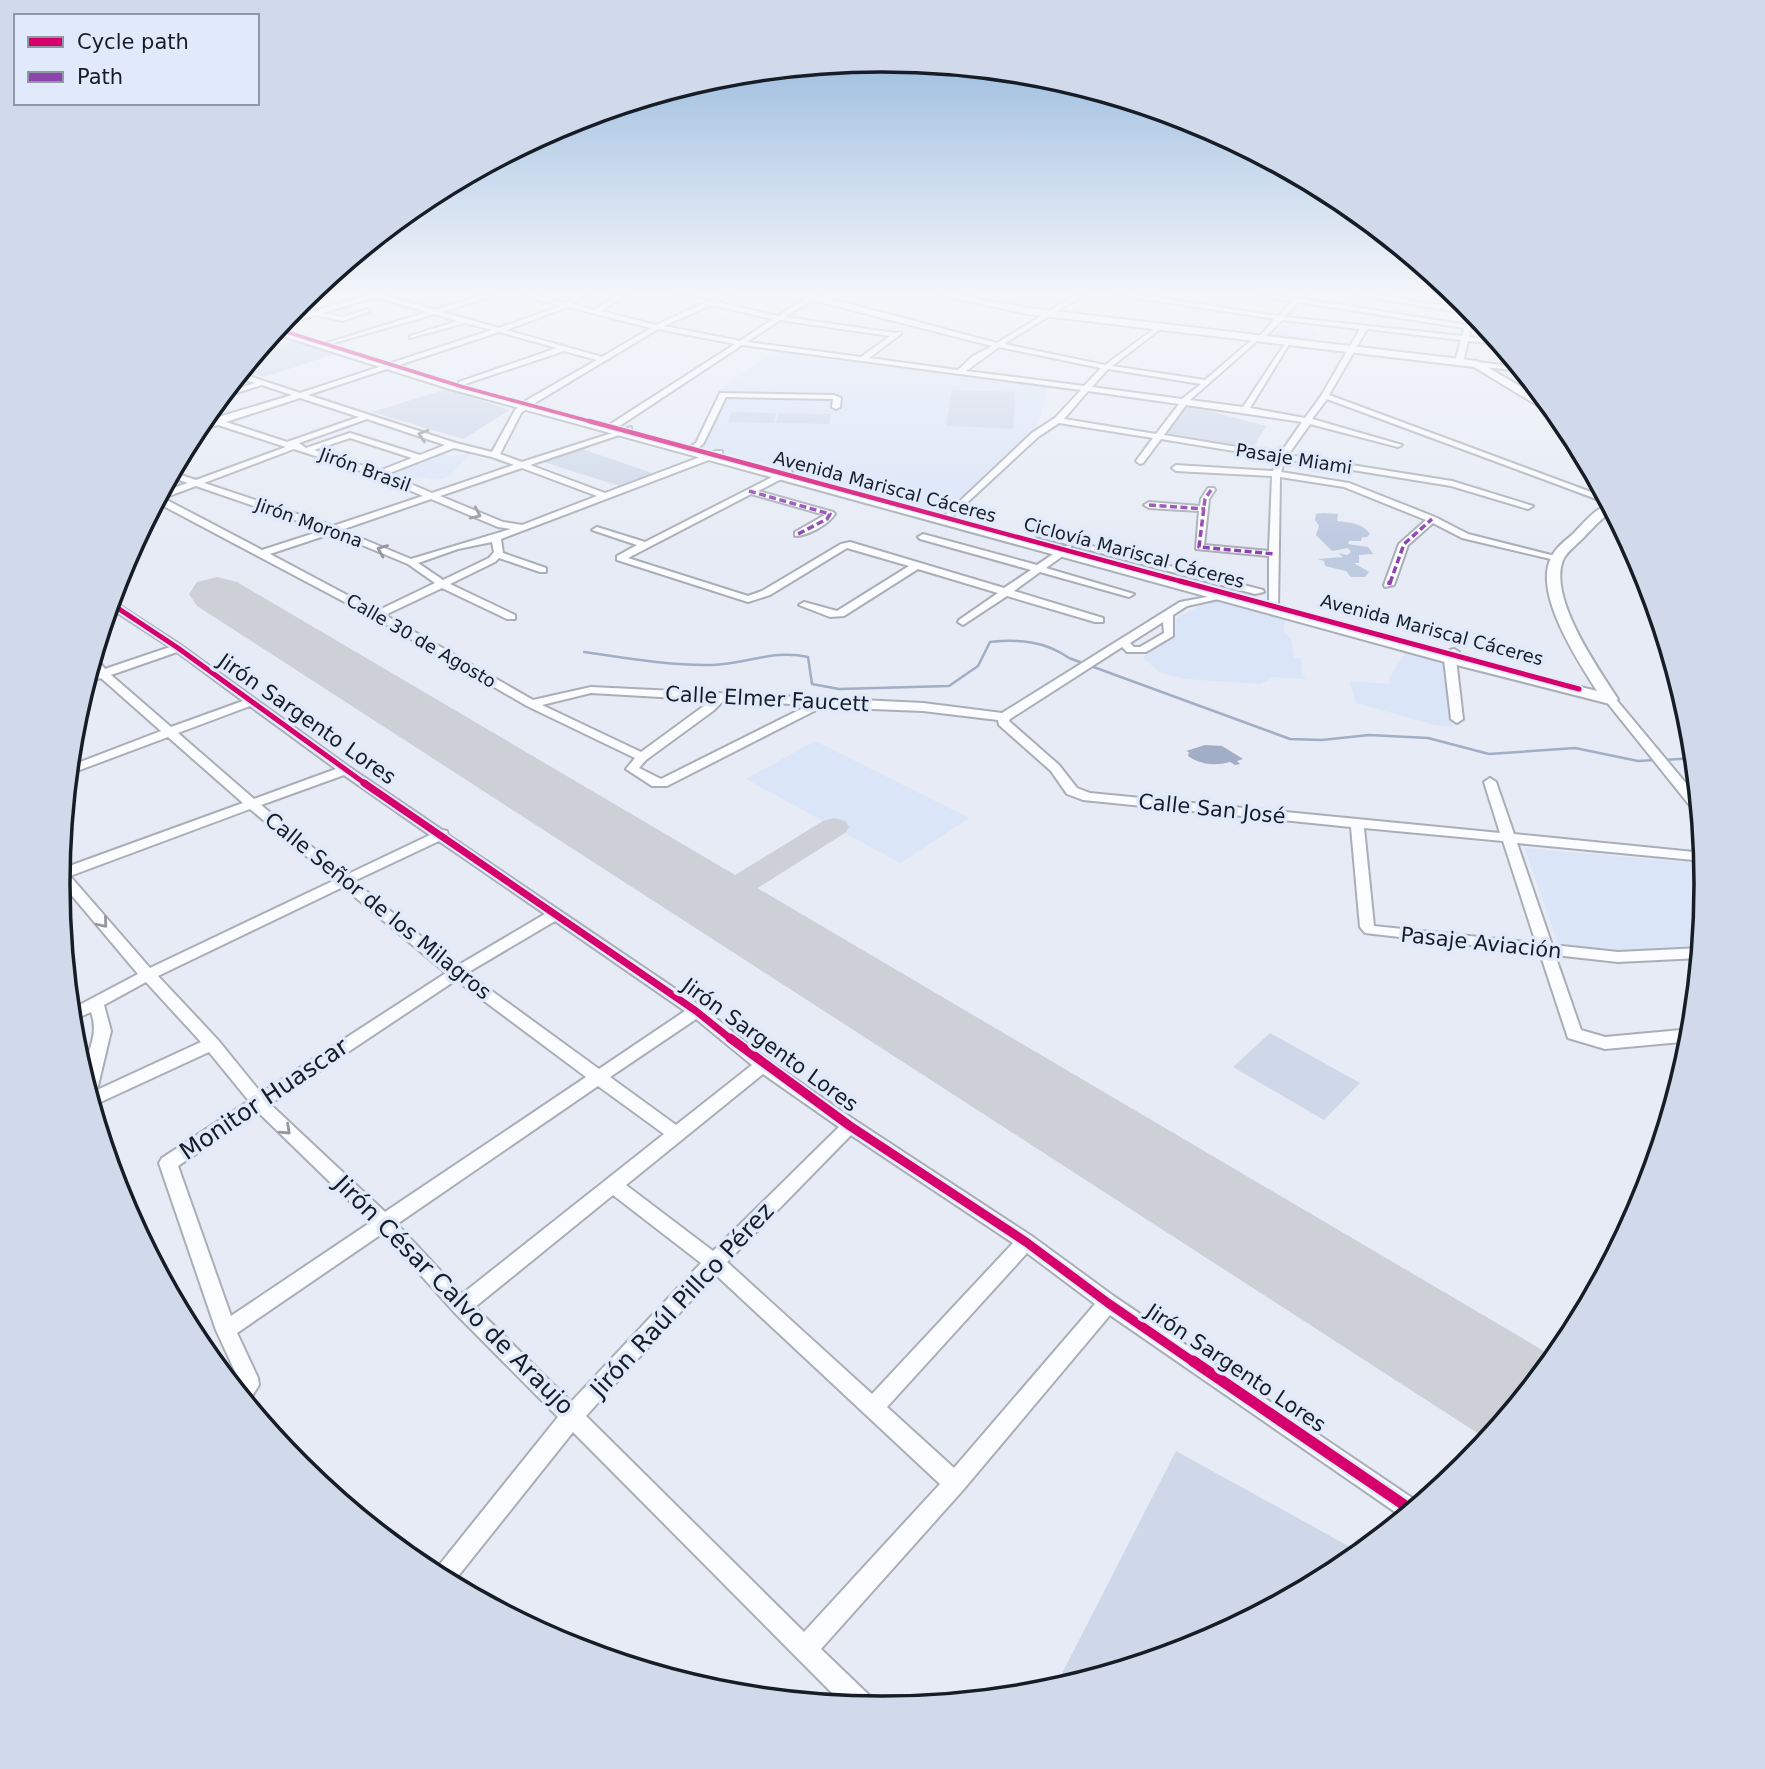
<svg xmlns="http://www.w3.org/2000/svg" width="1765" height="1769" viewBox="0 0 1765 1769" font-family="'DejaVu Sans',sans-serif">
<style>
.built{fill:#dae5f8}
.green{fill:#ced8e9}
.forest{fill:#becae0}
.water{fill:#a1aec6}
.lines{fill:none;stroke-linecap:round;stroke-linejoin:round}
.stream{stroke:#a1aec6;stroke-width:2.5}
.taxiway{fill:#ced0d8;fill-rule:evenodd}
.runway{fill:#ced0d8;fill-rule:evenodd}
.minor-casing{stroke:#aaaeb7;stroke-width:4}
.major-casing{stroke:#aaaeb7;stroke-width:4}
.minor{fill:#fbfcfe;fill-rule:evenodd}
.major{fill:#fbfcfe;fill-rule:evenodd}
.quiet-far1{stroke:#8e44ad;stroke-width:3.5;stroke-dasharray:7 3.5;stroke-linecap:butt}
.quiet{stroke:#8e44ad;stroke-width:4.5;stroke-dasharray:9 4.5;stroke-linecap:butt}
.cycleway-far5-casing{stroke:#e0eafb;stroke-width:6}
.cycleway-far4-casing{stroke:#e0eafb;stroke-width:7}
.cycleway-far3-casing{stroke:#e0eafb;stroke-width:9}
.cycleway-far2-casing{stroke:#e0eafb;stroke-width:11}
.cycleway-far1-casing{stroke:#e0eafb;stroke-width:13}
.cycleway-casing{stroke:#e0eafb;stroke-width:16}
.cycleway-far5{stroke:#d6006c;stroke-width:3.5}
.cycleway-far4{stroke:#d6006c;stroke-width:4.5}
.cycleway-far3{stroke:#d6006c;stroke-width:5}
.cycleway-far2{stroke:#d6006c;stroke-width:7}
.cycleway-far1{stroke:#d6006c;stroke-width:9}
.cycleway{stroke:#d6006c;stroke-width:11}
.oneway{stroke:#94989d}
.labels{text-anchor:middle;stroke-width:7;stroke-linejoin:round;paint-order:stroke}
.far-street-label{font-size:18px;fill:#171d26;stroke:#e0eafb}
.street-label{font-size:21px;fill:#171d26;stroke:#e0eafb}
.near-street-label{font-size:24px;fill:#171d26;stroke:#e0eafb}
.rim{fill:none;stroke:#171d26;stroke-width:3.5}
</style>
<rect width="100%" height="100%" fill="#e6ebf5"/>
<!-- built -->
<path class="built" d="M671,296L706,302L676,317L650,311L640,315L612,311L628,304L648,307Z
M691,315H703L730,318L716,326L690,324L679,329L665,327Z
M1279,325L1304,328L1318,332L1307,342L1270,337Z
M778,349L1048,385L1037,429L949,514L695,445L719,390Z
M472,452L450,476L437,480L421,477L410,480L390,472L440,454L456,456Z
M1211,599L1287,620L1283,626L1284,633L1291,638L1294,658H1302L1301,671L1306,679L1274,677L1260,684L1186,679L1161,673L1143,658L1149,650L1175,636L1177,618Z
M1407,651L1440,660L1443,664L1453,727L1435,725L1356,703L1349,681L1388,684L1390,676Z
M815,741L969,818L900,863L746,779Z
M1525,848L1705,864L1707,885L1701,949L1612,953L1559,947Z"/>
<!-- green -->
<path class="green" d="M297,340L338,353L264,377L243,370L258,352Z
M447,389L510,410L463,439L372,412Z
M952,390L1015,392L1013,429L946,426Z
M1187,405L1266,426L1251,451L1164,438Z
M732,412L776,413L773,423L728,422Z
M779,413L831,414L829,424L776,423Z
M582,449L652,473L619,486L544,462Z
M1270,1033L1360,1083L1324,1120L1233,1067Z
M1176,1451L1361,1553L1340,1570L1198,1647L1053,1691Z"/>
<!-- forest -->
<path class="forest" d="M1323,513L1338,514L1337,521C1352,523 1362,523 1370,534L1367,537H1362L1361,541H1349L1348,544L1368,547L1373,554L1359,555V563H1354L1369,572L1365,577H1351L1346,571L1325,566L1324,561L1318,559L1343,557L1338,553L1347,555L1351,552L1348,548L1332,551L1316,535L1319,526L1315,520L1316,514Z"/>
<!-- water -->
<path class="water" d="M1205,745L1222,746L1243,759L1237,761L1240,764L1235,765L1230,762C1215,766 1201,765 1188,756L1189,752L1186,751Z"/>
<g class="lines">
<!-- stream -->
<path class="stream" d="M1649,583L1647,592L1653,597
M584,652C626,658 670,666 712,665C746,664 774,649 808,657L812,684L839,689L949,686L978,666L990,642C1019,639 1045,641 1069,658L1290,739L1322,740L1369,735L1428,738L1489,754L1575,748L1638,761L1655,760
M1663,760L1695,758"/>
<!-- taxiway -->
<path class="taxiway" d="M834,818L845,821L849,827L845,833L726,908L715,911L704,908L699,901L704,894L823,821Z"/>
<!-- runway -->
<path class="runway" d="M217,577L237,582L1556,1358L1489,1439L1482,1436L197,606L189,594L197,582Z"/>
<!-- minor casing -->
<g class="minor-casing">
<path id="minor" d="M368,295H383L435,310L484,295H495L442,312L499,328L561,306L523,295H535L566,303L576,295H584L572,304L594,310L618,295H626L601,311L656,325L704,303L674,295C686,295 701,302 712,300C719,298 722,295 730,295L717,302L778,316L806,298L798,295H816L997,343L1075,295H1083L1004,344L1105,365L1161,324L1163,327L1112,366L1205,380L1254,338L1260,336L1275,319L1119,295H1138L1279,316L1292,301L1260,295L1295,298L1298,295H1305L1302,299L1468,325L1471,327L1469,337L1497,340L1500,344L1468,341L1463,362L1459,364L1455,362L1461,340L1367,329L1329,395L1607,498L1610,504L1327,399L1312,419L1402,445L1398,447L1310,424L1288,455L1452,481L1533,506L1528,509L1451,486L1285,459L1281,472L1349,483L1435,517L1468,534L1559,557V561L1462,538L1433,523L1408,545L1394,585L1385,587L1384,585L1399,544L1426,520L1344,487L1280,477L1278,610L1273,613L1269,612V556L1196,549L1199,511L1149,508L1144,505L1149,502L1200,506L1201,499L1208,488H1214L1215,490L1209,499L1204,545L1269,551L1272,476L1176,471L1172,468L1176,465L1273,471L1277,458L1161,439L1143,463L1140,464L1136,461L1153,438L1059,423L1038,437L945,523L942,522V518L1032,433L1055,418L1081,390L742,345L612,431H606V427L735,344L658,329L533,404L521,413L500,454L522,462L631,427V431L530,465L605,493L716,451H722V455L501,539L503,553L546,568V572H540L499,558L495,562L450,584L515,615V619H507L442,588L385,615L533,700L591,687L923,703L1002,713L1180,602L1223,594V598L1187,606L1173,615V636L1146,652H1127L1122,647L1010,719L1009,721L1059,765L1077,788L1090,793L1500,833L1484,782L1490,778L1496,782L1514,834L1704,853V861L1517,843L1552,945L1618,952L1701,948L1700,958L1618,962L1555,955L1581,1030L1605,1037L1692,1029V1041L1605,1049L1568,1038L1540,953L1365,933L1360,927L1351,827L1083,800L1067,794L1051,771L999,725L998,720L923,711L822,707L667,786H652L626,769L635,758L527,706L373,617L156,502L161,492L188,483L170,477L172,472L196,480L286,447L218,425L194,431L197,426L212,419L292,395L262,385L220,398L224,393L255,383L237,377L240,373L300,393L492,330L465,323L410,338V336L458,321L435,314L320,347V345L428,312L375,297L323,313L343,317L367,309L370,311L343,321L316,315L280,325L284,320ZM812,300L992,346L973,356L958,370L869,358L901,334V332L895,333L785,317ZM1298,302L1464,328L1462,336L1285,317ZM711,305L773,319L740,341L664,326ZM568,307L651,328L602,357L506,330ZM780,320L890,336L861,357L747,342ZM1282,320L1360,329L1321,396L1305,418L1250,408L1291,341L1288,339L1243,407L1190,400L1258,340L1264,338ZM499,332L557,348L459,382V386L564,351L597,360L527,400L515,410L492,452L456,443L308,395ZM999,347L1101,368L1084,386L966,371ZM1108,369L1201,384L1182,399L1092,387ZM1088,391L1179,404L1156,434L1064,419ZM300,398L359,417L287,442L226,422ZM1186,405L1302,422L1280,454L1164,435ZM367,419L445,445L420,455L350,433L306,448L299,443ZM350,438L412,458L379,471L314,450ZM454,448L492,457L514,465L432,493L387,474ZM294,449L376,476L423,496L333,526L204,483ZM522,468L597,496L522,525L503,522L440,496ZM196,486L324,530L262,550L163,498ZM431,499L498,527L511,529L411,559L341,530ZM333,533L408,564L435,583L377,611L270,554ZM492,542L494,552L489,558L443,580L418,563L458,549ZM1163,622L1164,633L1140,647H1134L1130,643ZM591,693L712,700L641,752L542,705ZM724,700L809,705L661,779L639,768L646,760L713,711ZM1364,828L1503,841L1536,943L1374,926Z
M1356,295H1374L1472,310L1475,313L1472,314Z
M1477,362L1519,367L1523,371L1474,366Z
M720,393L834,395L841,398L840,407L836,409L832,407L833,399L726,397L703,444L697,449H691L690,447L696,443Z
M788,469L792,472L791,474L758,491L833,512L835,514C828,525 807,536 795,536V532L825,515L751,494L628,558L748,596L762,591L841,544L850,542L1004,588L1031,570L920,539L918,537L923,534L1037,565L1065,546H1071V550L1046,568L1134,594L1129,597L1040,572L1014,591L1103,618V622H1095L1007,596L963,625L958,622L959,620L998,593L918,569L844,616L830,617L799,605L804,602L837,611L909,566L847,548L770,595L748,602L617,560V556L637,545L592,530L597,527L645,542Z
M1037,532L1263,590L1264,592L1255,594L1037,536Z
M111,600L182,646L349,767L442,830L447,831L448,835L702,1007L769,1061L856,1121L1033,1237L1115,1297L1421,1504L1404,1518L1110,1315L963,1490L821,1649L872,1698L875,1709L844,1705L573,1432L451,1585L432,1574L558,1417L454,1312L383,1233L237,1333L258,1378L259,1385L247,1404L235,1389L238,1383V1378L216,1330L159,1163L162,1158L249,1101L209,1052L92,1106C89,1097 84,1087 84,1078C82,1055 101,1040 91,1012L71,1021L70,1010L138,974L58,879L59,867L64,868L243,803L168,737L69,774L70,766L161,731L101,678L86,682L88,675L96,672L91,666L94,658L97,659L105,669L170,647L109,607ZM177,652L243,701L171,727L111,675ZM250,706L336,769L254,799L178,733ZM344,775L430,835L346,875L261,805ZM250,809L335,880L150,968L70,876ZM439,841L545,914L457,966L354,881ZM343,887L446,973L261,1093L218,1040L158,976ZM555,921L685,1011L599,1069L467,973ZM456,980L586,1077L385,1212L270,1104ZM146,982L201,1042L97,1090L111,1031L104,1005ZM696,1019L752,1065L676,1125L610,1077ZM763,1074L839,1127L713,1251L626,1185ZM598,1086L664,1134L462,1294L397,1224ZM258,1112L371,1222L231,1316L178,1166ZM851,1135L1013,1243L872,1394L727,1262ZM613,1195L701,1263L571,1402L475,1307ZM1027,1253L1095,1304L954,1468L887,1407ZM715,1274L940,1484L804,1632L586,1416Z
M1454,649L1459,652L1456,659L1463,719L1457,723L1451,719L1444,659L1450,650Z
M1610,696L1614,697L1699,799L1700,813L1695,812L1606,701L1604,699Z"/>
</g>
<!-- major casing -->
<g class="major-casing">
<path id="major" d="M942,295H961L1027,308L1477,361L1550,404L1560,417L1555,416L1474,367L1027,314Z
M277,329L458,385L1455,656L1597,691C1578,661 1533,593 1551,558C1555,548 1565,541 1573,534C1584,523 1594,509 1610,504L1613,511C1602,517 1594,527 1585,536C1578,544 1567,551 1563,560C1548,598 1598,668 1618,699L1610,704L1445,662L450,389L273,333Z"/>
</g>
<!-- minor -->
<use href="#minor" class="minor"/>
<!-- major -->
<use href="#major" class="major"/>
<!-- quiet-far1 -->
<path class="quiet-far1" d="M1211,490L1205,499L1199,547L1275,554
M749,491L830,514L827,519L798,534
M1149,505L1205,509
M1390,583L1404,544L1432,519"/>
<!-- quiet -->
<path class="quiet" d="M1389,585L1390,581"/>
<!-- cycleway-far5 casing -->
<g class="cycleway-far5-casing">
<path id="cycleway-far5" d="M277,329L463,387L596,423"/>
</g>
<!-- cycleway-far4 casing -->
<g class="cycleway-far4-casing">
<path id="cycleway-far4" d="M589,421L1187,583"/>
</g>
<!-- cycleway-far3 casing -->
<g class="cycleway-far3-casing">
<path id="cycleway-far3" d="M1180,581L1579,689
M110,603L178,648L367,785"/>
</g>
<!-- cycleway-far2 casing -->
<g class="cycleway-far2-casing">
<path id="cycleway-far2" d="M364,783L696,1011L732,1040"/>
</g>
<!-- cycleway-far1 casing -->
<g class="cycleway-far1-casing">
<path id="cycleway-far1" d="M730,1038L850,1126L1026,1242L1108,1303L1195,1363"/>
</g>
<!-- cycleway casing -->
<g class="cycleway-casing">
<path id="cycleway" d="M1193,1361L1413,1511"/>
</g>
<!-- cycleway-far5 -->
<use href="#cycleway-far5" class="cycleway-far5"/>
<!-- cycleway-far4 -->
<use href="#cycleway-far4" class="cycleway-far4"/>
<!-- cycleway-far3 -->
<use href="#cycleway-far3" class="cycleway-far3"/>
<!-- cycleway-far2 -->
<use href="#cycleway-far2" class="cycleway-far2"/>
<!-- cycleway-far1 -->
<use href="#cycleway-far1" class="cycleway-far1"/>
<!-- cycleway -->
<use href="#cycleway" class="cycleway"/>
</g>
<!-- one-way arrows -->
<defs><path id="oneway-chevron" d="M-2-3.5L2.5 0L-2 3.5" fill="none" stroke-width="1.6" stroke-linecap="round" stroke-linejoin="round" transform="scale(1.75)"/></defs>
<g class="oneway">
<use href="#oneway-chevron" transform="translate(423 435) rotate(-162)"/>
<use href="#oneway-chevron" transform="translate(476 514) rotate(24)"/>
<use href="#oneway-chevron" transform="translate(382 550) rotate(-158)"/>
<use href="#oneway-chevron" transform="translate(103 923) rotate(50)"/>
<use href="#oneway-chevron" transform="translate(286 1130) rotate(43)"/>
</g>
<!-- sky -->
<linearGradient id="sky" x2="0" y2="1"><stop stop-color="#8bb2da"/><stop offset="0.54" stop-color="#f4f6fa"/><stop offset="1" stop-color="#f4f6fa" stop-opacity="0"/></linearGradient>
<rect width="1765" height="543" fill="url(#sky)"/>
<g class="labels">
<!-- far-street labels -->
<g class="far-street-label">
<text transform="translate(1294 459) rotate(9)" y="6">Pasaje Miami</text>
<text transform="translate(365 470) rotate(20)" y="6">Jirón Brasil</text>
<text transform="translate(885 487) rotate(15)" y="6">Avenida Mariscal Cáceres</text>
<text transform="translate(309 523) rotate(20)" y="6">Jirón Morona</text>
<text transform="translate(1134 553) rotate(15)" y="6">Ciclovía Mariscal Cáceres</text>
<text transform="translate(1432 630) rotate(15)" y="6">Avenida Mariscal Cáceres</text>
<text transform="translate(421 641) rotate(30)" y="6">Calle 30 de Agosto</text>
</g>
<!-- street labels -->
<g class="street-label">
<text transform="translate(767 699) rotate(3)" y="7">Calle Elmer Faucett</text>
<text transform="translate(307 719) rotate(35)" y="7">Jirón Sargento Lores</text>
<text transform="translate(1212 809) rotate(6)" y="7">Calle San José</text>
<text transform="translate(378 906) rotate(39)" y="7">Calle Señor de los Milagros</text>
<text transform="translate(1481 943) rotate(6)" y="7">Pasaje Aviación</text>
<text transform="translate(770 1045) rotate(36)" y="7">Jirón Sargento Lores</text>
<text transform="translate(1236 1368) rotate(34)" y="7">Jirón Sargento Lores</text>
</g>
<!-- near-street labels -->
<g class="near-street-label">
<text transform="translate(264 1099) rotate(-34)" y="8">Monitor Huascar</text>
<text transform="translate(454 1295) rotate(45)" y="8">Jirón César Calvo de Araujo</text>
<text transform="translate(682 1300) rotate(-47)" y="8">Jirón Raúl Pillco Pérez</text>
</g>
</g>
<!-- crop -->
<path d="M0 0H1765V1769H0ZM70 884a812 812 0 1 1 1624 0a812 812 0 1 1-1624 0Z" fill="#d0daea" fill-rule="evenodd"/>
<path class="rim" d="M70 884a812 812 0 1 1 1624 0a812 812 0 1 1-1624 0Z"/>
<!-- legend -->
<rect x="14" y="14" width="245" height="91" fill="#e0eafb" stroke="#9098a6" stroke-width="2"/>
<rect x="28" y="37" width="35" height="10" fill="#d6006c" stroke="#9098a6" stroke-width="2"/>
<text x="77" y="49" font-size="21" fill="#171d26">Cycle path</text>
<rect x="28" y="72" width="35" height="10" fill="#8e44ad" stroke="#9098a6" stroke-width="2"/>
<text x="77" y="84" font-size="21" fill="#171d26">Path</text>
</svg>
